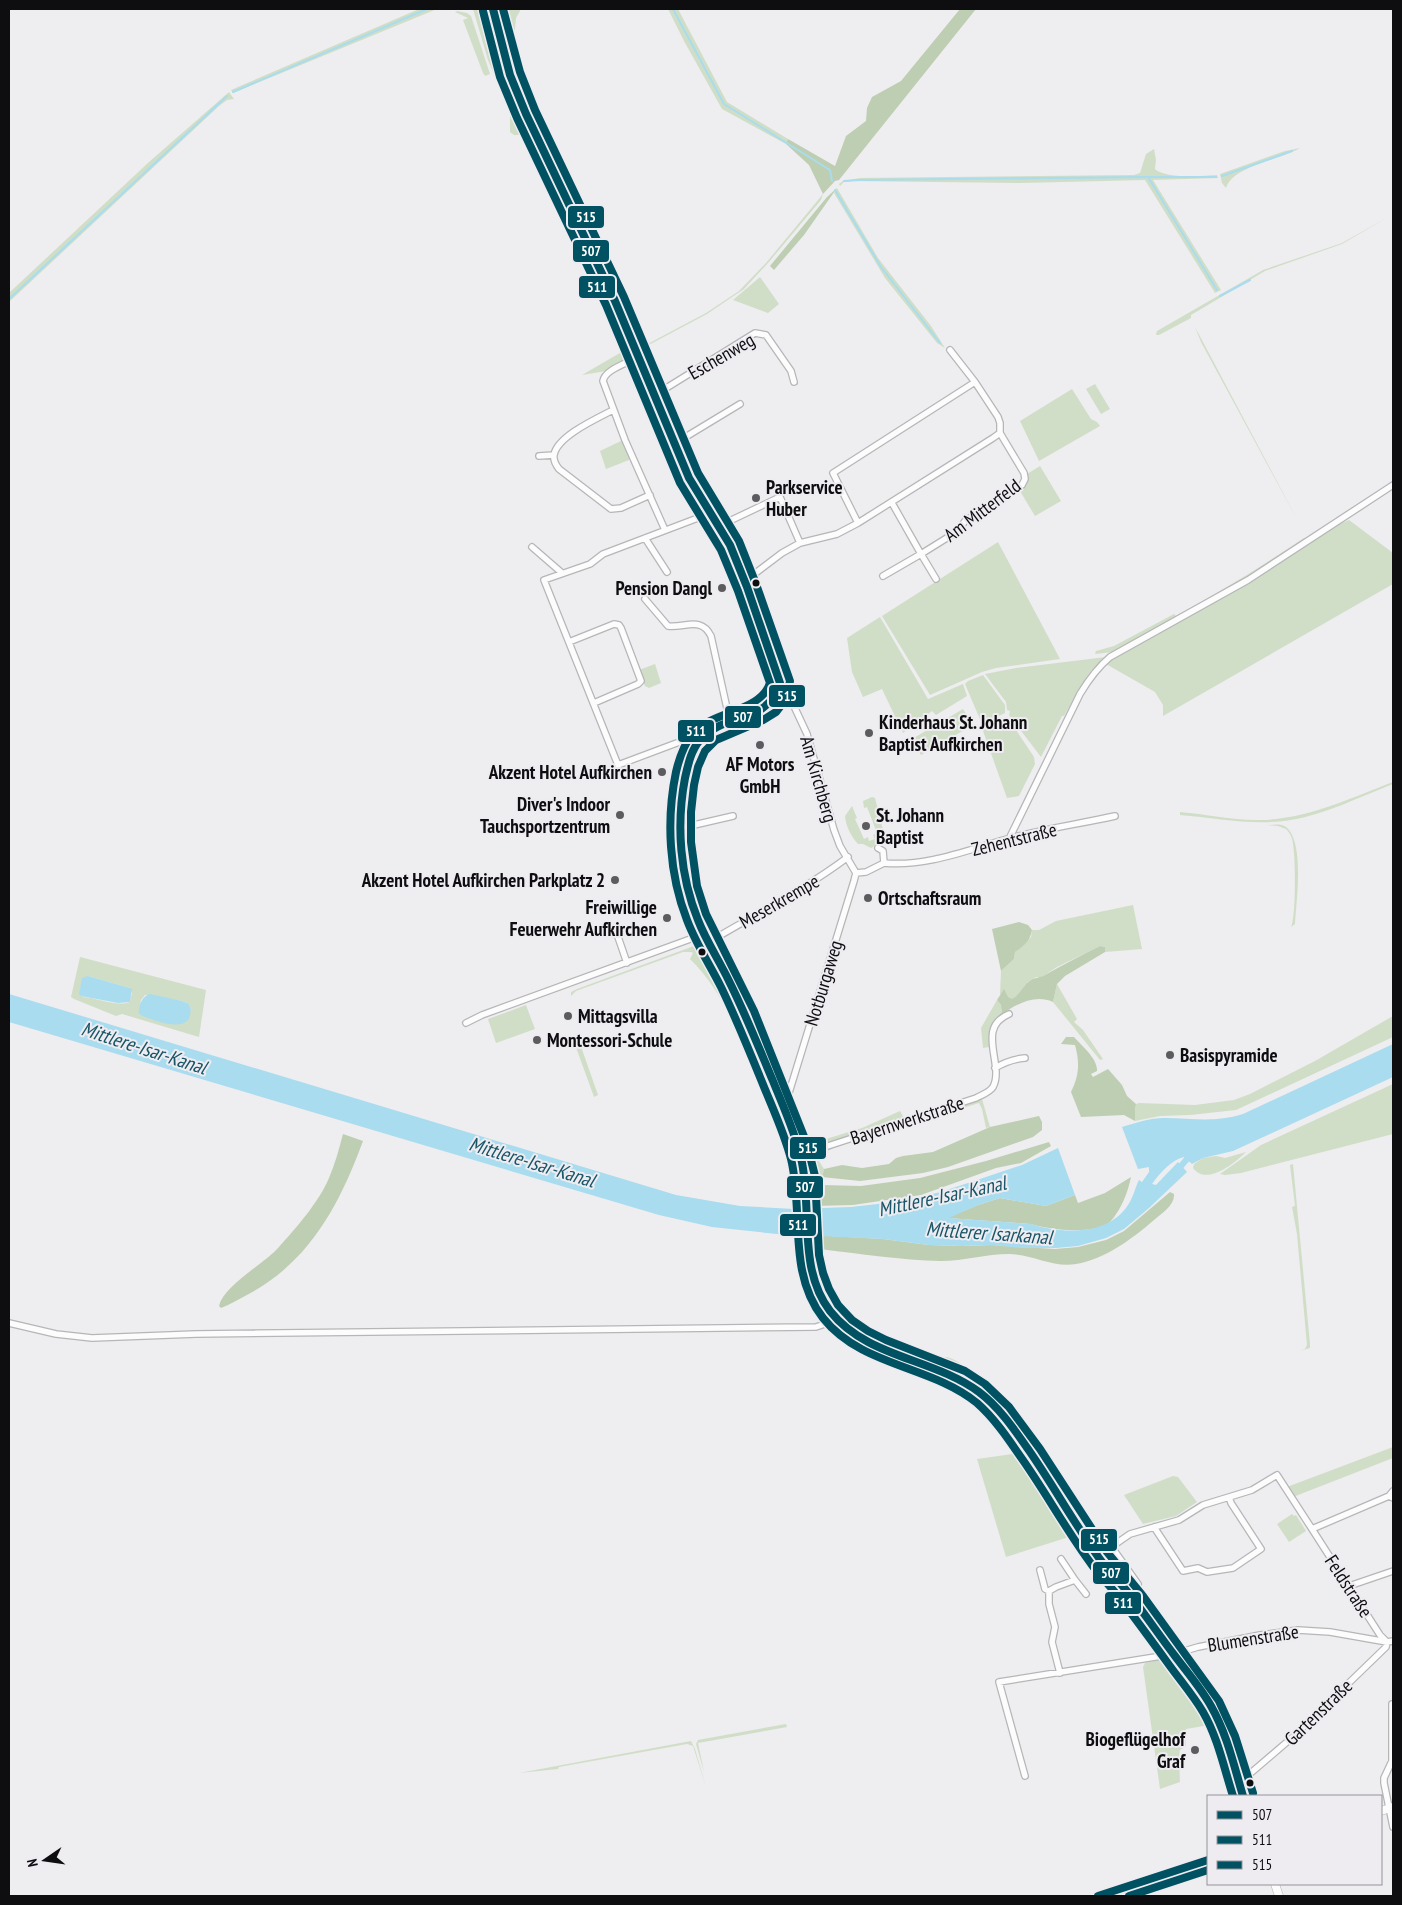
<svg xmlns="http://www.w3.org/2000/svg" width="1402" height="1905" viewBox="0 0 1402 1905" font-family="'PT Sans Narrow',sans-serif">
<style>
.green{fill:#d0dec7;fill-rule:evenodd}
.forest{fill:#beceb2}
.water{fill:#a8dcee}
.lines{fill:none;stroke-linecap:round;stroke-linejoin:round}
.stream{stroke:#a8dcee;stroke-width:2}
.canal{stroke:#a8dcee;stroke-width:6}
.street-casing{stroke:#b6b6b8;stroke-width:8}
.secondary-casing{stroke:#b6b6b8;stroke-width:9}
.street{stroke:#fcfcfd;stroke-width:5.5}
.secondary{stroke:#fcfcfd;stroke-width:8}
.bus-1-casing{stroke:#eeecf1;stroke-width:11}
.bus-2-casing{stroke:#eeecf1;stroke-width:11}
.bus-3-casing{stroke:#eeecf1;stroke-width:11}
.bus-1{stroke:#005262;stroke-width:8}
.bus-2{stroke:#005262;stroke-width:8}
.bus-3{stroke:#005262;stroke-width:8}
.poi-dot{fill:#5c5b5e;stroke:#eeecf1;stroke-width:2}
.bus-dot{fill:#0e0d0f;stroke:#eeecf1;stroke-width:2}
.labels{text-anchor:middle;stroke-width:4;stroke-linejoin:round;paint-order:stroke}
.street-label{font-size:19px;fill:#0e0d0f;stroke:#eeecf1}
.poi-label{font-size:19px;font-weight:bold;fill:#0e0d0f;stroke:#eeecf1;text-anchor:start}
.water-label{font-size:20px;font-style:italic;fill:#185667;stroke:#eeecf1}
.line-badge{stroke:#eeecf1;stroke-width:2}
.badge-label{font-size:14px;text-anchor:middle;font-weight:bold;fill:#fff}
</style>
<rect width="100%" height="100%" fill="#eeedf0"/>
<!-- green -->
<path class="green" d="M419,9H437L233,93L231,90Z
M473,9H480L487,40L495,67L525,132L520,135H514L510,132V112L488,60Z
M483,9H489L502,62L523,120L499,70L490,38Z
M498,9H521L516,18L514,38L538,126L642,347L706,313L739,291L766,263L823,194L821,200L768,263L744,289L707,314L643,348L638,342L526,106L506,50Z
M668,9H678L727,102L788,139L786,144L722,109L684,41Z
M457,11L467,13L471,16L490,74L485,76L483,73L463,20L468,18L455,12Z
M229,92L234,99L227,100L219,106L9,302V293L149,162Z
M527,143L530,145L596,282L628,355L627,358L606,371L582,375L625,350L607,309Z
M534,144L591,257L632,349L631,352Z
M1300,148C1280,160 1233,166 1226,188L1222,183L1220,174L1285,151Z
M1154,149L1156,160L1155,169C1165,179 1203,176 1217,175L1218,178L1153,180L1221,290L1215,293L1145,180L1021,183L852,181L844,182L840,186L839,184L843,181L860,178L1134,175L1140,173L1146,154Z
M837,188L878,258L931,326L945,348L937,343L885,278L834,193Z
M1388,217L1342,244L1265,271L1191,315V318L1159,335H1156L1157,331L1263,270L1342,243Z
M760,277L779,304L768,313L733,300Z
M1195,327L1299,523L1201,342Z
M1095,384L1110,409L1101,414L1086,389Z
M1072,389L1091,419L1097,422L1100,426L1039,461L1020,421Z
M623,440L630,457L629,460L606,469L600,451Z
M1040,466L1061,501L1035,516L1020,491L1027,484V474Z
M1349,520L1393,553V584L1163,716V705L1155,692L1106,664L1114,657L1262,574L1338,525Z
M1304,538L1305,540L1236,584L1113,652L1095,654L1096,651L1114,646L1174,614L1176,616C1220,592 1262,566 1304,538Z
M998,542L1060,659L996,668L982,672L930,695L882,616Z
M880,617L928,699L963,684L967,696L936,715L932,711L903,733L882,689L863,697L852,672L847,638Z
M1106,657C1085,672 1077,695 1064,716H1062L1041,757L1009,715L1010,711L1007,710L1006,702L985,674L1016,668Z
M655,664L661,683L649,688L645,686L639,670Z
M983,675L1005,705V713L982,724L965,684L968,681Z
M963,709L973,725L921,755L912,739Z
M1008,718L1034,757L1035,764L1019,796L1007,798L982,728Z
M1393,782V784C1359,797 1320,817 1284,821C1249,825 1215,818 1180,815V812C1207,814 1234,821 1261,820C1307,819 1351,798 1393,782Z
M872,797L875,798L884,834L878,844L871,848L863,844H858C851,836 846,827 845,816L852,806L857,818L855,819L864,839L868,837L869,841L875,839L873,835L877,833L867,807L864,808L863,801Z
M1267,825C1273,825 1280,823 1286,827C1305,842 1296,902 1295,924L1291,927C1296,918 1296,851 1292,839C1291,835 1289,832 1286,829L1278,826Z
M1133,905L1142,949L1105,952V947L1100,946L1057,967L1042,977H1036L1028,982L1016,997L1011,1000L1000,994L1001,971L1014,959L1015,952L1031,937L1032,930H1039L1056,921Z
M694,946L701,954L703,953L720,973L725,984L748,1035L772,1097L763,1096C744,1048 728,996 690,959L693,953L691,952H683L576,991L571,996V992L577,989Z
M80,957L206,990L199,1037L122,1014L116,1016L74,999L71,997ZM88,976L130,988L132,993L130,1002C116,1007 98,998 83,997L80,988ZM145,995L182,1001L189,1004L191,1010L185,1022L170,1024L139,1014L141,1000Z
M1057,984L1077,1019L1074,1022L1083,1030L1103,1059L1100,1060L1053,1002Z
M997,1000L1001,1005L1002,1014L991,1029L989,1047L983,1048L981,1028Z
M526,1005L535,1029L496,1043L488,1019Z
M1393,1016V1037L1236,1110L1190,1115L1160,1116L1135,1121V1110L1136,1104L1139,1103L1195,1105L1234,1100L1250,1094L1315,1061Z
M578,1038L598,1095L594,1097L573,1039Z
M1393,1084V1134L1241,1173L1225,1175L1220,1174L1261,1145Z
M982,1099L990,1127L986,1128L982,1109L979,1103L934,1117L928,1120L890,1129L875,1137H865L836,1147L823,1153L819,1161L824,1169L822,1177H816L811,1174L808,1161L812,1154Z
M791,1103C795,1116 799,1137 813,1143L862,1128L900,1111L904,1118L810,1149L802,1138L789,1107Z
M1246,1152C1234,1164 1206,1186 1193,1168L1194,1164L1203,1158L1216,1156L1225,1158Z
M1293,1164L1310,1344V1348L1300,1351L1305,1349L1307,1345L1297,1234L1292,1207L1295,1206L1290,1165Z
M816,1253C819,1298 852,1329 891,1347L889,1349C855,1337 825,1308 817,1272C815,1265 812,1259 816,1253Z
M837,1326H840L862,1343L877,1351L930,1370L970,1390L990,1406L1008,1425L1021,1445C1013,1438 1006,1427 999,1419C987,1405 973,1393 957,1385C915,1363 873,1361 837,1326Z
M947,1357C964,1362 975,1376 986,1390L984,1392L965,1379L935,1365L937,1360Z
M1393,1447V1458L1293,1497L1287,1487Z
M1020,1453L1075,1535L1006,1557L977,1459Z
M1173,1476L1178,1477L1197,1502L1176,1516L1143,1524L1124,1495Z
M1292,1514L1294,1516L1296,1515L1306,1531L1289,1542L1277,1524Z
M1167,1658C1180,1661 1208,1711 1215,1724L1186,1729V1746L1180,1750L1179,1756L1180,1782L1160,1789L1143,1667L1145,1663Z
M786,1724L787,1727L698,1743L704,1772L696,1744L698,1740Z
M691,1741L695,1749L706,1787L693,1746L687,1744L559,1767L558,1769L519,1773Z"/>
<!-- forest -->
<path class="forest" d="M960,9H976L839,180L835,181L823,194L809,165L786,144L788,139L835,166L846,136L866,121L867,108L872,97L901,81Z
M837,188L804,235L774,270L770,266L827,197Z
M1019,922L1028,925L1032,930C1030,941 1024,946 1015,952L1014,959L1001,971L992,929Z
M1100,946L1105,947V952L1065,976L1057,984L1053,1002C1035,994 1017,1004 1002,1014L1001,1005L997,1000L1004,989L1008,997L1012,999C1020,995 1023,985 1031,980C1036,977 1040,978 1045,975C1063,965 1081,955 1100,946Z
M1066,1037H1074C1082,1046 1098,1059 1097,1071L1091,1074L1093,1077L1108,1069L1122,1085L1127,1096L1136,1104L1135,1110V1121L1124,1115L1081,1117L1071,1092C1079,1076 1080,1063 1075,1045L1061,1044Z
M1039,1116L1042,1122V1130L1033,1137L948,1167L923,1173L860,1181L822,1177L824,1169L842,1165L862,1168L889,1164L896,1158L903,1156L933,1152L990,1127Z
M343,1134L363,1141C339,1206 309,1263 245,1296C237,1300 229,1305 221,1308L219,1306C224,1285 263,1265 279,1247C296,1228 319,1202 329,1178C335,1164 339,1149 343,1134Z
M1049,1142L1051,1146L1021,1163L996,1168L921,1195L853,1205L814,1206L813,1196L822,1185L861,1186L920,1178L986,1161Z
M1131,1177C1128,1192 1121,1210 1110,1222C1097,1235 1048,1230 1031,1224L947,1218L978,1205L1000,1198L1046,1206L1075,1195L1078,1203L1105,1193Z
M1170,1192L1174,1194C1175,1205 1162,1213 1154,1220C1132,1239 1105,1259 1076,1264C1053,1268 1032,1254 1009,1254C986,1254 964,1261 941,1261C901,1260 860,1254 820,1249L818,1246L812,1245V1235L883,1239L929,1245L962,1246L992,1245L1055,1249L1078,1247L1106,1240L1124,1231Z"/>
<!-- water -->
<path class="water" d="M88,976L130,988L132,989L130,1002L118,1003L81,996L79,994L82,978Z
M9,994L676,1195L740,1206L794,1209L851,1207L896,1202L941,1192L1022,1165L1058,1148L1075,1195L1046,1206L1000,1198L978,1205L949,1218L1031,1224C1062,1234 1108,1236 1128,1205C1133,1198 1135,1188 1139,1180L1142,1182L1149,1172V1167L1138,1169L1122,1127C1135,1123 1150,1118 1164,1118C1193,1118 1214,1123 1243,1114L1393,1044V1077L1233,1151L1203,1158L1192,1164L1184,1157C1171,1160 1160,1173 1152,1184L1156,1185L1178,1162L1187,1172L1149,1208L1124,1229L1106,1238L1078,1246L1056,1248H1021L992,1245L962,1246L929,1245L883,1239L777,1234L712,1227L659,1215L9,1022Z
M150,994L182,1001L189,1004L191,1010C190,1013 190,1019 187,1021C177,1030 149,1019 139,1014C138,1006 142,996 150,994Z"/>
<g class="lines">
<!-- stream -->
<path class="stream" d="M673,9L724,104L830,170L832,181
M233,92L427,9
M1222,176L1292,151
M1148,177H1216
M844,181L860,180L1148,177L1217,290
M835,190L881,267L940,343
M1220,296L1250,280
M9,299L227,96"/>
<!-- canal -->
<path class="canal" d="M1176,1172L1192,1153"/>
<!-- street casing -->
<g class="street-casing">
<path id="street" d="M950,350L975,382
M639,356C629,363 605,369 603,381L625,440L665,530
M655,395L755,333L766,335L791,371L794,382
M613,410C598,418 557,436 554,455C553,460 556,465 559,469L611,509L621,508L650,495
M674,444L740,404
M539,456L554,455
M892,503L921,554L958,531L965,521L1022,485L1025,479L1024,473L1000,433
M719,526L780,497L800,543
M645,538L667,572
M532,547L562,573
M883,576L921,554L936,579
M745,581L782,553L800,543L837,534L858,523L833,473L975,382L998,417L1000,423V433L993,438L858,523
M645,599L668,626C685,628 701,616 711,636L730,722
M569,642L614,624L619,625L621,628L641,681L638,684L594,703
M780,683L786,689L807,734L834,830L840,846L856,873L854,881L784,1109
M697,744L682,741L618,765L544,580L590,564L603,554L711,513
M681,828L733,816
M1009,839L1080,694C1089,679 1097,668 1110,657L1248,580L1393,485
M884,863C926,867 967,850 1007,839C1042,829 1079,824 1115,816
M856,873L866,872L884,863L883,851L878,848
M709,942C756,914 804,890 848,857
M627,963L617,934L634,928
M466,1023L482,1015L704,934
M995,1068C1005,1062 1013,1059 1025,1058
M800,1155L976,1098C981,1095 989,1093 993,1087C1005,1065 975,1028 1009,1014
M9,1323L56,1334L92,1338L196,1334L816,1327L831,1322L837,1319
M1393,1491L1389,1496L1393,1498
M1154,1527L1183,1571L1198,1568L1207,1572L1233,1568L1261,1549L1231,1503L1229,1497
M1111,1546L1138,1584
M1101,1554L1130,1534L1179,1520L1203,1505L1252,1490L1277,1475L1312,1529
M1061,1559L1075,1580
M1040,1570L1045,1589L1049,1591
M1349,1586L1393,1571
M1387,1642L1380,1635L1312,1529L1389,1496
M1060,1673L1052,1642L1055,1627L1049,1604V1591L1056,1587L1075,1580L1086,1594
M1392,1704V1761L1384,1778V1783L1393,1827
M1025,1776L999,1682L1174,1654L1198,1647L1260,1635L1298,1630L1330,1632L1387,1642
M1239,1783L1294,1736L1386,1647L1387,1642L1393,1641"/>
</g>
<!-- secondary casing -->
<g class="secondary-casing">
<path id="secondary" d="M493,9L510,75L526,114L615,301L655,395L689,478L730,545L747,587L780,683C778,718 724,716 703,737C687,753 682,793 681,814C679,854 685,893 702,930C710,947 721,962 729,979C744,1011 757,1044 771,1077C782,1104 794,1130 801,1159C814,1208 796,1266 830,1310C870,1363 943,1358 990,1402C1022,1431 1049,1482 1074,1518C1082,1530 1091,1541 1100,1553C1107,1563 1114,1574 1121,1584C1146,1617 1171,1650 1196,1684C1220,1719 1231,1756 1243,1796
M1381,1811L1393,1807
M1275,1884L1279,1896
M1098,1896L1208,1860"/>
</g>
<!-- street -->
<use href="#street" class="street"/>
<!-- secondary -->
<use href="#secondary" class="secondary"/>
<!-- bus-1 casing -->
<g class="bus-1-casing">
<path id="bus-1" d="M493,9L510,75L526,114L615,301L689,478L730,545L747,587L780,683C768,725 724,712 700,740C691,750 688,765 685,778C676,825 680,876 698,920C706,941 719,960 729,981C745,1013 759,1048 773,1081C783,1106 795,1132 801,1158C813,1208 797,1268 830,1311C867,1358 933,1358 979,1392C999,1407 1014,1429 1028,1449C1053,1485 1074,1523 1099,1558C1107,1569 1117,1579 1126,1590C1143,1611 1158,1634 1175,1656C1187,1672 1201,1688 1211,1706C1227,1734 1234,1766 1243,1796
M1098,1896L1208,1860"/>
</g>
<!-- bus-2 casing -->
<g class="bus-2-casing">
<path id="bus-2" d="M483,11L500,77L517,118L606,305L680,483L721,550L738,591L770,683C761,712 712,711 692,734C684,745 679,759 676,772C666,820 669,874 687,920C696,944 710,965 721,987C736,1018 749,1050 762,1082C772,1107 784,1132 791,1159C804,1211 787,1272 823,1318C862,1367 930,1365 977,1403C994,1418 1007,1437 1020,1456C1045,1491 1066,1530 1092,1565C1100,1576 1110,1586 1118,1596C1135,1618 1151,1640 1167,1662C1179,1679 1193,1695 1203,1712C1218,1738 1224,1768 1233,1796
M1129,1896L1208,1870"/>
</g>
<!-- bus-3 casing -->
<g class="bus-3-casing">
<path id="bus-3" d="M503,9L520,72L535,110L624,297L698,473L739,541L756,584L790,681L786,699L776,712L763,720L716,740L705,751L698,767L694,785L691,812V842L697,886L706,914L754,1011L807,1144L815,1176L819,1255L823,1273L829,1289L838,1305L852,1320L868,1331L886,1340L965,1371L985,1384L1009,1407L1040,1449L1107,1552L1143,1596L1219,1701L1235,1736L1253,1793"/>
</g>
<!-- bus-1 -->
<use href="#bus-1" class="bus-1"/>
<!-- bus-2 -->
<use href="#bus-2" class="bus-2"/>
<!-- bus-3 -->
<use href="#bus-3" class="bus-3"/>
</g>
<!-- markers -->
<g class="poi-dot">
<circle cx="756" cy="498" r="5"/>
<circle cx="722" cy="588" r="5"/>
<circle cx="869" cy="733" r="5"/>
<circle cx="760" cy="745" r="5"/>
<circle cx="662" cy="772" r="5"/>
<circle cx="620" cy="815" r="5"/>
<circle cx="866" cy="826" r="5"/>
<circle cx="615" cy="880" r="5"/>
<circle cx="868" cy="898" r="5"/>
<circle cx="667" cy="918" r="5"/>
<circle cx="568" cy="1016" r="5"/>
<circle cx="537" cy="1040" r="5"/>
<circle cx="1170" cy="1055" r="5"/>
<circle cx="1195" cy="1750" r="5"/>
</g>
<g class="bus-dot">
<circle cx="756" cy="583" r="4.5"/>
<circle cx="702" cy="952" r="4.5"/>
<circle cx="1250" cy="1783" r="4.5"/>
</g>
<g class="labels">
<!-- street labels -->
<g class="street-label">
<text transform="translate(721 356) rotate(-30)" y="7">Eschenweg</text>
<text transform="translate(982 510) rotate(-37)" y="7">Am Mitterfeld</text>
<text transform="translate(819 779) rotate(74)" y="7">Am Kirchberg</text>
<text transform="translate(1014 839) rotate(-14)" y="7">Zehentstraße</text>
<text transform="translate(779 901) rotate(-30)" y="7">Meserkrempe</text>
<text transform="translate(823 983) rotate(-73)" y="7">Notburgaweg</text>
<text transform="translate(907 1120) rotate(-18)" y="7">Bayernwerkstraße</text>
<text transform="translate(1349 1586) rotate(57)" y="7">Feldstraße</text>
<text transform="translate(1253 1638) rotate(-9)" y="7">Blumenstraße</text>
<text transform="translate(1318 1712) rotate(-44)" y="7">Gartenstraße</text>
</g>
<!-- poi labels -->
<g class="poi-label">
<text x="766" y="494">Parkservice<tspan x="766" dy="22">Huber</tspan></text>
<text x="712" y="595" text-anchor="end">Pension Dangl</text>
<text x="879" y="729">Kinderhaus St. Johann<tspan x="879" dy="22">Baptist Aufkirchen</tspan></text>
<text x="760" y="771" text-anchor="middle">AF Motors<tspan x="760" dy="22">GmbH</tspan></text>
<text x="652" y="779" text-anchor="end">Akzent Hotel Aufkirchen</text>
<text x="610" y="811" text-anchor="end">Diver's Indoor<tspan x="610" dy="22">Tauchsportzentrum</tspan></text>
<text x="876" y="822">St. Johann<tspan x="876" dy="22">Baptist</tspan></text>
<text x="605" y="887" text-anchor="end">Akzent Hotel Aufkirchen Parkplatz 2</text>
<text x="878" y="905">Ortschaftsraum</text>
<text x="657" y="914" text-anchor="end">Freiwillige<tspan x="657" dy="22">Feuerwehr Aufkirchen</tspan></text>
<text x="578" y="1023">Mittagsvilla</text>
<text x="547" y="1047">Montessori-Schule</text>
<text x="1180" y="1062">Basispyramide</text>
<text x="1185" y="1746" text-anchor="end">Biogeflügelhof<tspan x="1185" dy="22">Graf</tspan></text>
</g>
<!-- water labels -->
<g class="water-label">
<text transform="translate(144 1048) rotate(18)" y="7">Mittlere-Isar-Kanal</text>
<text transform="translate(532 1162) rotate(17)" y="7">Mittlere-Isar-Kanal</text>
<text transform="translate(942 1196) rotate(-12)" y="7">Mittlere-Isar-Kanal</text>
<text transform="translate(989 1233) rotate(4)" y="7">Mittlerer Isarkanal</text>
</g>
</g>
<g class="line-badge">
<rect x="567" y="205" width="38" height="24" rx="5" fill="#005262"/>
<rect x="572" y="239" width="38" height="24" rx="5" fill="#005262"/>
<rect x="578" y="275" width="38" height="24" rx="5" fill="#005262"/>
<rect x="768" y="684" width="38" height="24" rx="5" fill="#005262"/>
<rect x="724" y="705" width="38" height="24" rx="5" fill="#005262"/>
<rect x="677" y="719" width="38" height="24" rx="5" fill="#005262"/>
<rect x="789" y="1136" width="38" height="24" rx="5" fill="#005262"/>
<rect x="786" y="1175" width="38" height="24" rx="5" fill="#005262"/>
<rect x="779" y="1213" width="38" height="24" rx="5" fill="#005262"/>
<rect x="1080" y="1528" width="38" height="24" rx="5" fill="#005262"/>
<rect x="1092" y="1561" width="38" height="24" rx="5" fill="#005262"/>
<rect x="1104" y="1591" width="38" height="24" rx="5" fill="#005262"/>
</g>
<g class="badge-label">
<text x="586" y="222">515</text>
<text x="591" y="256">507</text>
<text x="597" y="292">511</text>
<text x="787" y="701">515</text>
<text x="743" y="722">507</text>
<text x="696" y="736">511</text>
<text x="808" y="1153">515</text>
<text x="805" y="1192">507</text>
<text x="798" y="1230">511</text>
<text x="1099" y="1544">515</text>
<text x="1111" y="1578">507</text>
<text x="1123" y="1608">511</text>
</g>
<!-- border -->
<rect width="1402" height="1905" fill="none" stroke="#0e0d0f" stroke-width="20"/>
<!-- legend -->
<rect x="1207" y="1795" width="175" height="90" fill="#eeecf1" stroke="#949397"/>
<rect x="1217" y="1811" width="25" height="8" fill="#005262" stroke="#949397"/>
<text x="1252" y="1820" font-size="15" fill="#0e0d0f">507</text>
<rect x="1217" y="1836" width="25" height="8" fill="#005262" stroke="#949397"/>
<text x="1252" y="1845" font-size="15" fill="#0e0d0f">511</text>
<rect x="1217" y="1861" width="25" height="8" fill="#005262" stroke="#949397"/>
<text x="1252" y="1870" font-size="15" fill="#0e0d0f">515</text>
<!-- north arrow -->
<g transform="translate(45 1860) rotate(257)" stroke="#eeecf1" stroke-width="4" paint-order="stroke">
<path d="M0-4L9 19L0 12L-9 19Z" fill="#0e0d0f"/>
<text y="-8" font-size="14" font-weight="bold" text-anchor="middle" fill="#0e0d0f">N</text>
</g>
</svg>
